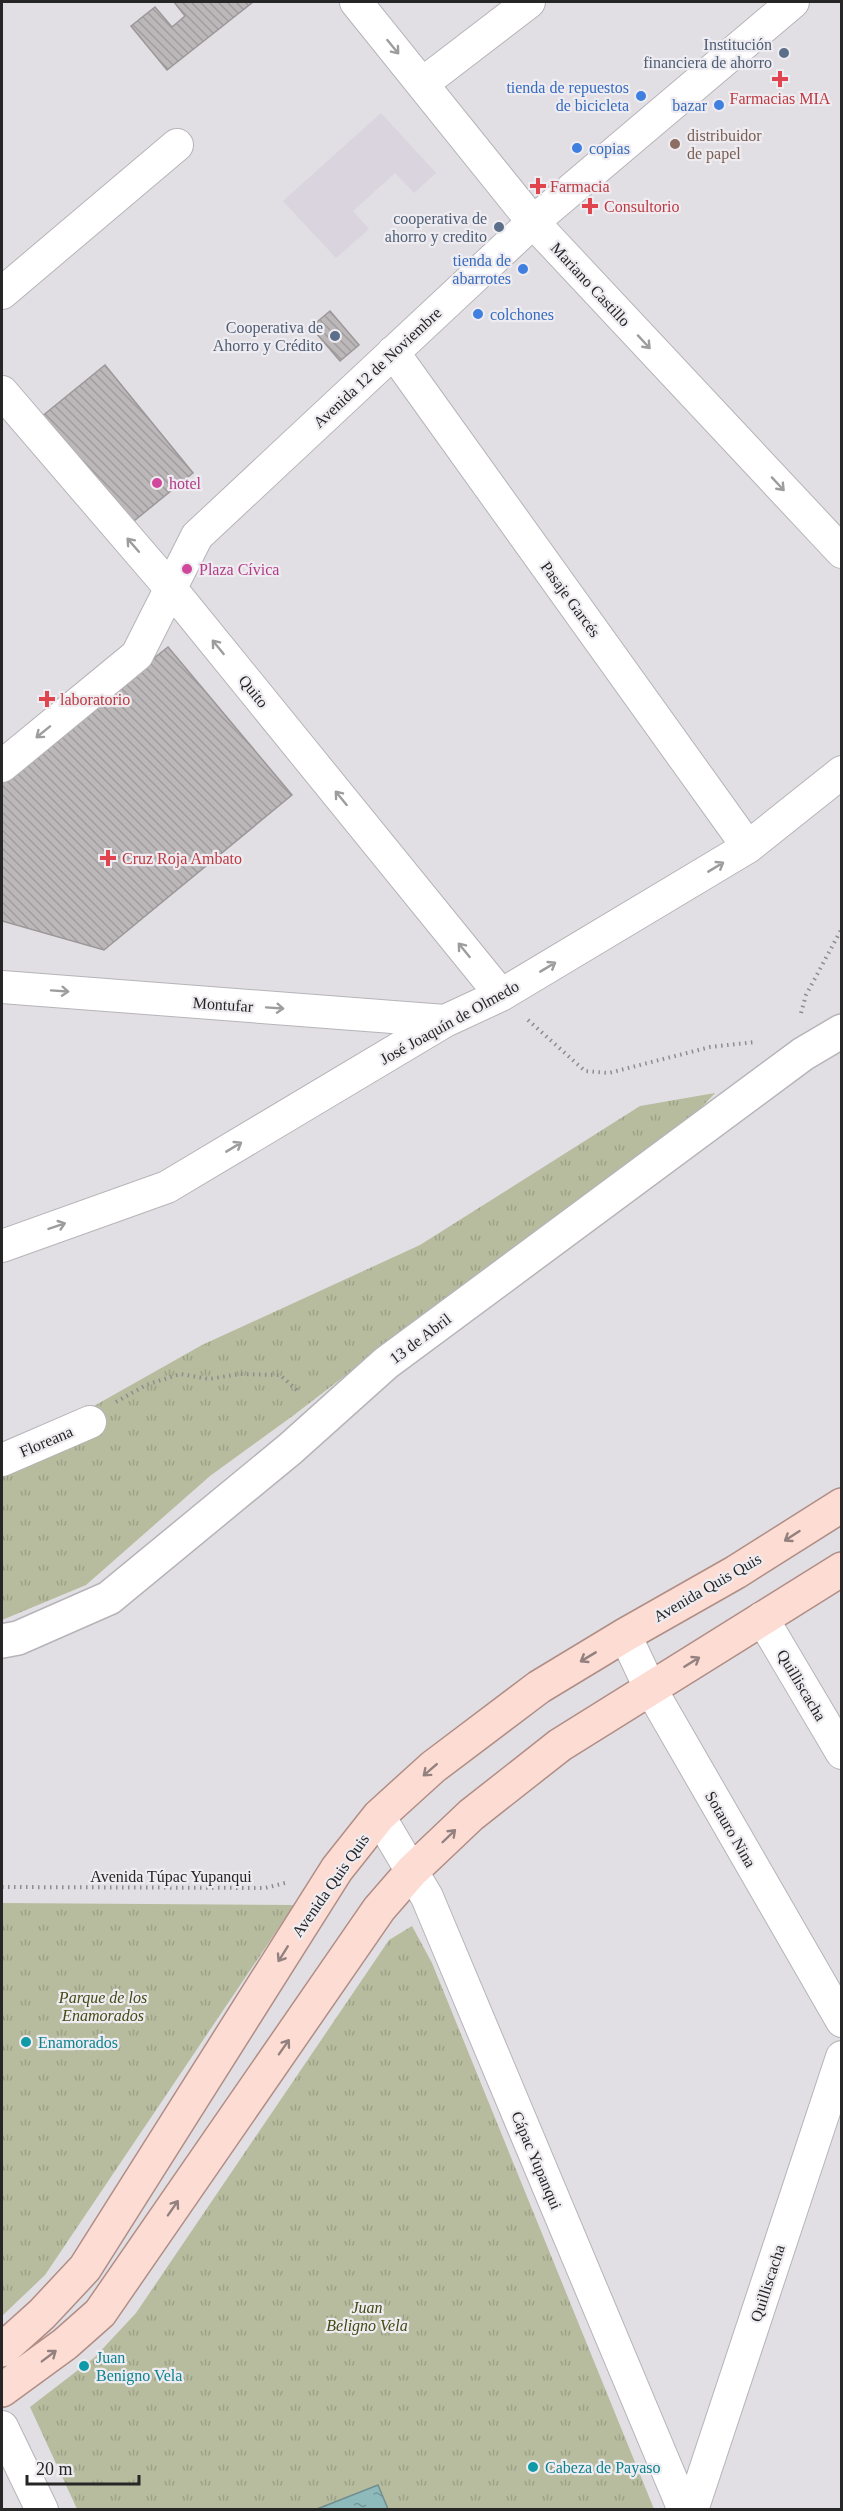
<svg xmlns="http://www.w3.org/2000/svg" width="843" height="2511" viewBox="0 0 843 2511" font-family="'Times New Roman',serif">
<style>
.built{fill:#dad4df}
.park{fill:url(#park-tufts)}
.water{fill:url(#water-ripples);stroke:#708e8f;stroke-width:1.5}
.building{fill:url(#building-back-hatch);stroke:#9c9798;stroke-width:1.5}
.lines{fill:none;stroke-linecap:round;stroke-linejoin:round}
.street-casing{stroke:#b6b4b8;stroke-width:34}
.secondary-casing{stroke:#b6b4b8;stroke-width:36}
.primary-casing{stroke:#b08d85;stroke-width:36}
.path{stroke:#8d8c8e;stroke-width:4;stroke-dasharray:1.5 4.5;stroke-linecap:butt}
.street{stroke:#fff;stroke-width:32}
.secondary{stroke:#fff;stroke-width:33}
.primary{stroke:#fddcd4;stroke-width:33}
.oneway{stroke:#9d9d9e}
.oneway2{stroke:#92817e}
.service-dot{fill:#5c6f8a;stroke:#eeecf0;stroke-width:2}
.health-dot{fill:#e0444e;stroke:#eeecf0;stroke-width:2}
.shop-dot{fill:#3f7fe0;stroke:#eeecf0;stroke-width:2}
.education-dot{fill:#8d6e63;stroke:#eeecf0;stroke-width:2}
.hotel-dot{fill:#d1479c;stroke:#eeecf0;stroke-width:2}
.culture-dot{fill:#0f9aa8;stroke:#eeecf0;stroke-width:2}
.labels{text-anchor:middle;stroke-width:4.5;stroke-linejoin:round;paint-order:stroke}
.service-label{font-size:16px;fill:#4e5e75;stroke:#eeecf0;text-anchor:end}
.shop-label{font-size:16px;fill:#366cbe;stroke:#eeecf0;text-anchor:end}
.health-label{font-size:16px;fill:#be3a42;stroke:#eeecf0;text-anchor:start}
.education-label{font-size:16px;fill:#785e54;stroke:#eeecf0;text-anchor:start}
.street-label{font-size:16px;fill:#262627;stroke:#eeecf0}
.hotel-label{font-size:16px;fill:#b23c85;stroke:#eeecf0;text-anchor:start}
.park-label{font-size:16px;font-style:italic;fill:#434a13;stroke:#eeecf0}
.culture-label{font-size:16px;fill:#0d838f;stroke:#eeecf0;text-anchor:start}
</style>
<defs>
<pattern id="park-tufts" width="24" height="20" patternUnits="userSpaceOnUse" patternTransform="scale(1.5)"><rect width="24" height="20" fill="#b6bc9d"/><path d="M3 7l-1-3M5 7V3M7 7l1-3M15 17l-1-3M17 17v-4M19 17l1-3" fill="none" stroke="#9ca187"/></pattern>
<pattern id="water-ripples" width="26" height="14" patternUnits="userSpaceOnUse" patternTransform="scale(1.5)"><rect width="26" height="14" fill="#8fbabb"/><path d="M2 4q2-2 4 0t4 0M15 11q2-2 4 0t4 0" fill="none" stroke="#759798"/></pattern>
<pattern id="building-back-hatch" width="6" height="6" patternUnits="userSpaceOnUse" patternTransform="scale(1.5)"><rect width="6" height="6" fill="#bcb7b9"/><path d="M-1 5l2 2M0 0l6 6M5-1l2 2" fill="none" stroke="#a19d9f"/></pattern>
</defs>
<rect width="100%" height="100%" fill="#e1dfe3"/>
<!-- built -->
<path class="built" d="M381,113L436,173L414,193L395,173L353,211L369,229L336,258L283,201Z"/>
<!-- park -->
<path class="park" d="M715,1093L648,1165L381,1348L294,1415L210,1476L86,1585L2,1620V1446L39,1437L202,1345L420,1245L640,1106Z
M2,1903L294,1905L45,2275L2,2316Z
M412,1926L432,1963L654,2509H77L30,2407L95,2357L136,2313L389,1940Z"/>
<!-- water -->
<path class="water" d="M378,2485L388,2509H317Z"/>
<!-- building -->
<path class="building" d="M174,2H253L167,70L131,26L155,7L172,27L185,16Z
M330,311L359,345L340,361L311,327Z
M105,365L193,473L129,525L41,417Z
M168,647L292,795L104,950L2,921V779Z"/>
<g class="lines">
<!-- street casing -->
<g class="street-casing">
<path id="street" d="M356,2L533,222L842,552
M422,84L529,2
M2,293L177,145
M393,352L748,847
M2,392L172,590L501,995
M2,766L137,655L197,536L533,222L793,2
M2,987L445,1021
M2,1246L167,1187L445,1021L501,995L748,847L842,772
M2,1460L90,1422
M762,1618L842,1753
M625,1635L650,1688L842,2021
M379,1816L427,1897L684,2510
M2,2427L42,2510
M692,2510L842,2057"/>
</g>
<!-- secondary casing -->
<g class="secondary-casing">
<path id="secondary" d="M2,1641L18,1638L109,1598L290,1449L386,1363L803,1054L842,1031"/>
</g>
<!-- primary casing -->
<g class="primary-casing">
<path id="primary" d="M2,2350L42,2314L85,2268L337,1869L379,1816L433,1767L539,1687L625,1635L736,1572L842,1505
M2,2390L65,2344L100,2313L379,1909L412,1871L471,1815L560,1745L842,1569"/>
</g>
<!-- path -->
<path class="path" d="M801,1013L806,995L842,928
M528,1020L585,1071L609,1073L710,1047L755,1042
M116,1402L146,1385L180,1374L209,1379L239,1374L280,1375L299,1392
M2,1887L265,1888L285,1883"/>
<!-- street -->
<use href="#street" class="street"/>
<!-- secondary -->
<use href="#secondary" class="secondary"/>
<!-- primary -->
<use href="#primary" class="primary"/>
</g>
<!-- one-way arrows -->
<defs><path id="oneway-shaft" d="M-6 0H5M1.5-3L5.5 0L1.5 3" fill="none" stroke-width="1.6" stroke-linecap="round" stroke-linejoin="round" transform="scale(1.5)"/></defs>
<g class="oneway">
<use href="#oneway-shaft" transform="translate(393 47) rotate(51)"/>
<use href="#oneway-shaft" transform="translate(644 342) rotate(47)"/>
<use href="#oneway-shaft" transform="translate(778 484) rotate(47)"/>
<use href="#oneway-shaft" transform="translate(133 545) rotate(-131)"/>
<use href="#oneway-shaft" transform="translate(218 647) rotate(-129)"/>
<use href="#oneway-shaft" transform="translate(43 732) rotate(141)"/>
<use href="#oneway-shaft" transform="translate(341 798) rotate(-129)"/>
<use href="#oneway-shaft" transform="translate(716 867) rotate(-31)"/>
<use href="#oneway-shaft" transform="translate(464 950) rotate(-129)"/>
<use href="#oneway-shaft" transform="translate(548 967) rotate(-31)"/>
<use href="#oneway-shaft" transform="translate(60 991) rotate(4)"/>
<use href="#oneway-shaft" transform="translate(275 1008) rotate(4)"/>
<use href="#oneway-shaft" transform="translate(234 1147) rotate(-31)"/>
<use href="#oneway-shaft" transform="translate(57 1226) rotate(-19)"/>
</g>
<g class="oneway2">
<use href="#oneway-shaft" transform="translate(792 1536) rotate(147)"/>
<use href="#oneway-shaft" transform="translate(588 1657) rotate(149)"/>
<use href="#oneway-shaft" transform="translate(692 1662) rotate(-32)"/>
<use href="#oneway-shaft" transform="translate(430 1770) rotate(139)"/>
<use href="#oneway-shaft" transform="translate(449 1836) rotate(-44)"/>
<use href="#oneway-shaft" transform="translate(283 1954) rotate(122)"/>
<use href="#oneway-shaft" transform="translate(284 2047) rotate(-55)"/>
<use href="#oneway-shaft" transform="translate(173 2208) rotate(-55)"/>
<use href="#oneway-shaft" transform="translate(49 2356) rotate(-37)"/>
</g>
<!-- markers -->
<g class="service-dot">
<circle cx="784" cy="53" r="6"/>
<circle cx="499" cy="227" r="6"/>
<circle cx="335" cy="336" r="6"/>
</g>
<g class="health-dot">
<path d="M777 70h6v6h6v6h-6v6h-6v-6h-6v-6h6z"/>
<path d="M535 177h6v6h6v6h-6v6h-6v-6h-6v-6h6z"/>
<path d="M587 197h6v6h6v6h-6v6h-6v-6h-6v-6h6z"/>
<path d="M44 690h6v6h6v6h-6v6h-6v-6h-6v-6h6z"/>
<path d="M105 849h6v6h6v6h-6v6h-6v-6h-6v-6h6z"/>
</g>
<g class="shop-dot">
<circle cx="641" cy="96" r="6"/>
<circle cx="719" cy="105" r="6"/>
<circle cx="577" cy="148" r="6"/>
<circle cx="523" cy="269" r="6"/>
<circle cx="478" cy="314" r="6"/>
</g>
<circle class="education-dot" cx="675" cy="144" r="6"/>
<g class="hotel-dot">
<circle cx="157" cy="483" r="6"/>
<circle cx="187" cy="569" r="6"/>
</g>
<g class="culture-dot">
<circle cx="26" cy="2042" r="6"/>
<circle cx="84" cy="2366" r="6"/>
<circle cx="533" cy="2467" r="6"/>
</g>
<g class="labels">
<!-- service labels -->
<g class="service-label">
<text x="772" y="50">Institución<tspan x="772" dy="18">financiera de ahorro</tspan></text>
<text x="487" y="224">cooperativa de<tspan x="487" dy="18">ahorro y credito</tspan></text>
<text x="323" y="333">Cooperativa de<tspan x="323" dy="18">Ahorro y Crédito</tspan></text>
</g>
<!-- shop labels -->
<g class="shop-label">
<text x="629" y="93">tienda de repuestos<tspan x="629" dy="18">de bicicleta</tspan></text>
<text x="707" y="111">bazar</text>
<text x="589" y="154" text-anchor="start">copias</text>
<text x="511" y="266">tienda de<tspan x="511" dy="18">abarrotes</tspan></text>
<text x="490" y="320" text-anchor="start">colchones</text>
</g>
<!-- health labels -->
<g class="health-label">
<text x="780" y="104" text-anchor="middle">Farmacias MIA</text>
<text x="550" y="192">Farmacia</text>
<text x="604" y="212">Consultorio</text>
<text x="60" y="705">laboratorio</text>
<text x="122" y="864">Cruz Roja Ambato</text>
</g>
<!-- education labels -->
<g class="education-label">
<text x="687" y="141">distribuidor<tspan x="687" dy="18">de papel</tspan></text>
</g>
<!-- street labels -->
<g class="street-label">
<text transform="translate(591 284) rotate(47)" y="6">Mariano Castillo</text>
<text transform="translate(377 367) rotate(-43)" y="6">Avenida 12 de Noviembre</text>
<text transform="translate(571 599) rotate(54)" y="6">Pasaje Garcés</text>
<text transform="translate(254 691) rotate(51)" y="6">Quito</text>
<text transform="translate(223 1004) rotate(4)" y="6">Montufar</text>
<text transform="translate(449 1022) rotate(-29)" y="6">José Joaquín de Olmedo</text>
<text transform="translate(420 1338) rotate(-37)" y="6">13 de Abril</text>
<text transform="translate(46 1441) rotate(-23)" y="6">Floreana</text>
<text transform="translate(707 1587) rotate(-30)" y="6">Avenida Quis Quis</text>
<text transform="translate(802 1685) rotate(59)" y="6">Quilliscacha</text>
<text transform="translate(731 1829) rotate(60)" y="6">Sotauro Nina</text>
<text x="171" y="1882">Avenida Túpac Yupanqui</text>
<text transform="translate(330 1885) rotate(-55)" y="6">Avenida Quis Quis</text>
<text transform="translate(537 2160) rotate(67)" y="6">Cápac Yupanqui</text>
<text transform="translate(767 2283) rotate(-72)" y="6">Quilliscacha</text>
</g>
<!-- hotel labels -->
<g class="hotel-label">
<text x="169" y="489">hotel</text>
<text x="199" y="575">Plaza Cívica</text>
</g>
<!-- park labels -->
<g class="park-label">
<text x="103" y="2003">Parque de los<tspan x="103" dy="18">Enamorados</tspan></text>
<text x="367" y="2313">Juan<tspan x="367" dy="18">Beligno Vela</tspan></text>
</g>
<!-- culture labels -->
<g class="culture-label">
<text x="38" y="2048">Enamorados</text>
<text x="96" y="2363">Juan<tspan x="96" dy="18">Benigno Vela</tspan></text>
<text x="545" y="2473">Cabeza de Payaso</text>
</g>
</g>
<!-- border -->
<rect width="843" height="2511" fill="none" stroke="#262627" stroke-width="6"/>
<!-- scale -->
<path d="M27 2475v9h112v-9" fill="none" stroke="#262627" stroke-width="3"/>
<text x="36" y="2475" font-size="18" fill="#262627" stroke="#eeecf0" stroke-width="4.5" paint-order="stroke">20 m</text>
</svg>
